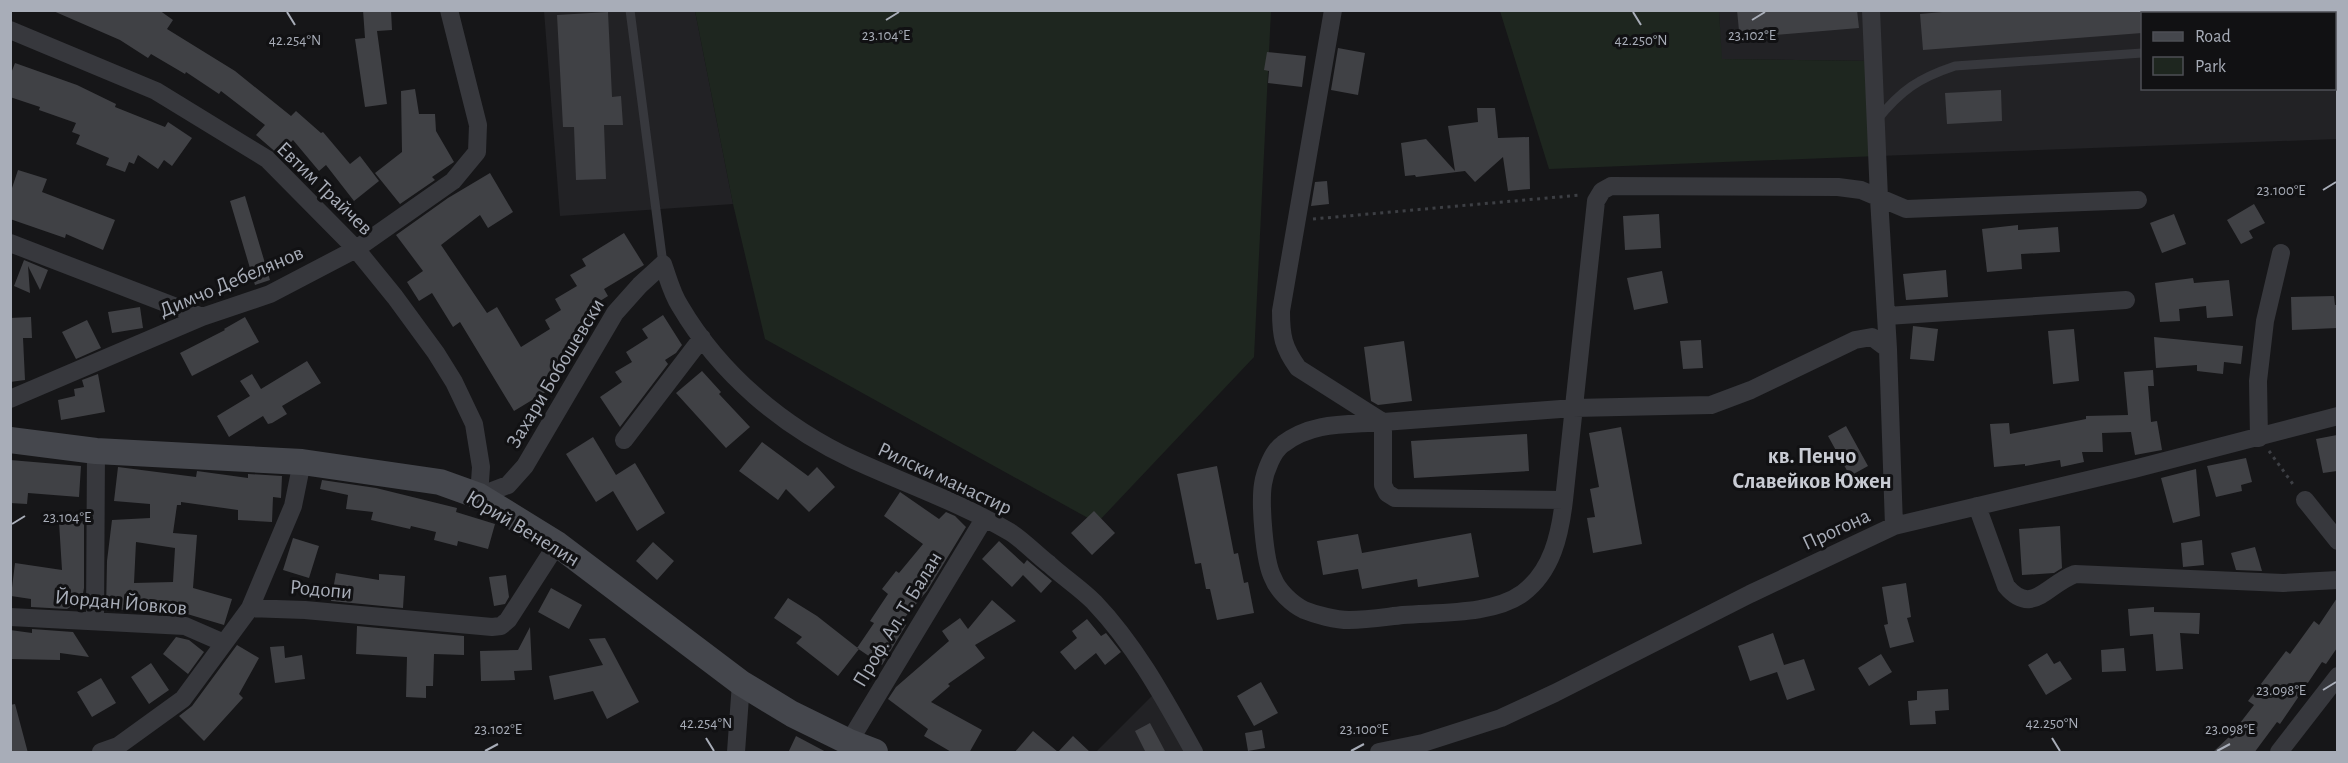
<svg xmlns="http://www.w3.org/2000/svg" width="2348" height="763" viewBox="0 0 2348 763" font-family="'Alegreya Sans',sans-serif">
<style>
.built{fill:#222225;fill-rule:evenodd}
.green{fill:#1e261f}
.building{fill:#404145;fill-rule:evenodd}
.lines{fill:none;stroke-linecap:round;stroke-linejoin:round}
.path{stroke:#3d3f44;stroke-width:3;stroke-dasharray:3 4.5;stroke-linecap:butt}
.lane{stroke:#37383d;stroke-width:9}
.street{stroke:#37383d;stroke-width:18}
.secondary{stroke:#45474d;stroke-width:26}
.ticks{fill:none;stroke:#a8adb8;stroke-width:2}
.labels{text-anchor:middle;stroke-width:6;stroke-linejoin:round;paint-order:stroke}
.street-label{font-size:21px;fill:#a8adb8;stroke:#111113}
.neighbourhood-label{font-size:22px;font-weight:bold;fill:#c9ccd4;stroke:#111113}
.ticks-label{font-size:15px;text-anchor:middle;fill:#a8adb8;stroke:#111113;stroke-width:6;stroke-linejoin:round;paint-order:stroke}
</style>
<rect width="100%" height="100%" fill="#161618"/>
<!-- built -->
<path class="built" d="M544,11H695L733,204L560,216Z
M1719,11H2337V139L1878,156L1874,61L1721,59ZM2142,14H2334V88H2142Z
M1153,695L1189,752H1096Z"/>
<!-- green -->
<path class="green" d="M695,11H1271L1254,357L1097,523L765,339L733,204Z
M1500,11H1719L1722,59L1874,61L1878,156L1549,169Z"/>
<!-- building -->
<path class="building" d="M51,10H159L173,20L167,29L235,71L291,116L296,111L321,133L323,132L350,164L360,156L379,181L354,201L326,165L319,171L293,140L279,155L256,135L265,125L221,91L219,94L186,72L185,74L151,54L148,58L120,40Z
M363,10H391L392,30L377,31L387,104L365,107L355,39L365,38Z
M1737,10H1857L1859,28L1774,35L1775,39L1740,41Z
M1965,10H2142V33L1923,50L1920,14Z
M608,12L612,97L621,96L623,125H604L606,179L576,180L574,127H563L557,15Z
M1338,48L1365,53L1358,95L1331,90Z
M1267,52L1306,56L1302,87L1268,83L1269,71L1264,70Z
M15,63L77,85L116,104L115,107L165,127L168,122L192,138L172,166L164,160L158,169L138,155L134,164L129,162L125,172L106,165L109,158L76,144L80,135L72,132L76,123L39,110L40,107L10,97V76Z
M415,89L419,114H435L436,131L454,162L432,177L435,180L400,204L375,173L402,152L401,91Z
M2001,90L2002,121L1947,124L1945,93Z
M1477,108H1495L1498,138L1529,137L1530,189L1508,191L1503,157L1475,182L1465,171L1416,177L1415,175L1405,176L1401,143L1426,139L1455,171L1448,126L1478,122Z
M18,170L47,179L42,192L115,220L103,250L66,234L65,238L10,219V194Z
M490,173L513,212L488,228L480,215L441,245L487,313L497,307L521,347L550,329L545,320L561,310L555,299L577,286L570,275L586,266L582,259L624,233L644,265L604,289L608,296L589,308L596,319L578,329L585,341L564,353L570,362L541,380L547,391L514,411L460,322L453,327L432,293L419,301L407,282L423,271L396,235L448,198Z
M1327,181L1329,204L1311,206L1315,182Z
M245,196L270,280L255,285L230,201Z
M2254,204L2265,223L2249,231L2253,238L2241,244L2227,220Z
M1659,214L1661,248L1625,250L1623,216Z
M2174,214L2186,244L2162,253L2150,223Z
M2018,225V230L2058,227L2060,252L2021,254L2022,269L1987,272L1982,229Z
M24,260L48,270L40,290L28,266L30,293L14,286Z
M1946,270L1948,297L1906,300L1903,274Z
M1662,271L1668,303L1634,310L1627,278Z
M2193,278L2194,283L2229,280L2233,316L2207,318L2206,306L2179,309L2180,321L2160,322L2155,283Z
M2334,296L2335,305H2337V328L2292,330L2291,297Z
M140,307L143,328L112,333L108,312Z
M663,315L682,345L676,353L665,360L668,364L620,427L600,397L622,382L615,372L632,362L626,352L648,338L642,329Z
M31,317L32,338H23L25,380L10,382V318Z
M245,317L259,342L192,376L180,353L225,330L224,329Z
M87,320L101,348L76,359L62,332Z
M1913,326L1938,329L1934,361L1910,359Z
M2074,329L2079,381L2053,384L2048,331Z
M2154,337L2243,346L2241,364L2224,362L2223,374L2197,371V365L2156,368Z
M1701,340L1703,368L1683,369L1680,341Z
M1404,341L1412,401L1378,405L1371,401L1364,347Z
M307,361L321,383L282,406L287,414L272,423L268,424L263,416L229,437L217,416L250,396L240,381L252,374L261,389Z
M2153,370L2154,386H2148L2151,422L2157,421L2162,450L2135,455L2131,432L2102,433L2103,452H2082L2084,462L2061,467L2060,460L2025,466V464L1994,467L1990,424L2009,423L2010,434L2086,419V416L2128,415L2124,372Z
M702,371L721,392L719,394L750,427L726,448L676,393Z
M98,374L105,412L61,420L58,400L75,396L74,389L84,387L82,380Z
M1846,426L1868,466L1850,476L1828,436Z
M1621,427L1642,544L1593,553L1587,518L1595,517L1590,489L1599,487L1589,433Z
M1527,434L1529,471L1414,478L1411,441Z
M2337,435V471L2323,473L2316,439Z
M593,437L616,475L635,463L665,513L637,531L613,491L596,502L566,454Z
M762,442L808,476L817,467L835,487L809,512L786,489L778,500L739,471Z
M2246,458L2252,482L2241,485L2242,491L2216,497L2207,466Z
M10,460L81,466L79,497L28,493L27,504L10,503Z
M1217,466L1234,554L1238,553L1244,583L1248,582L1254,613L1217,620L1210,589H1206L1201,563L1195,564L1177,474Z
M118,467L196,477L197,471L248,478V474L282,476L281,498L273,497L272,522L238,520V510L181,502V505H177L173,533L197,535L193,588L232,599L224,625L137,599L149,608L106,611L107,561L112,520L150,518V504L114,501ZM136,542L175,548L173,582L134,583Z
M2196,469L2200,516L2173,523L2161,478Z
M322,480L376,488L457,508L456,512L495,524L488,549L458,541L457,546L434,540L436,532L411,526L410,529L371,520L373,512L346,509L348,495L320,489Z
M900,492L939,519L946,512L955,516L966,527L927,591L901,622L906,625L882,665L857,648L874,623L870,621L888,594L882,589L896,571L899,573L923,544L884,516Z
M1094,511L1115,533L1092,555L1071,533Z
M84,521V588L82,599L67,609L31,607V599L11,596L15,563L62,570L59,522Z
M2060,526L2062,568L2054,573L2022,575L2019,529Z
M1471,533L1479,577L1418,587L1417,579L1362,589L1358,569L1323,575L1317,541L1358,534L1362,553Z
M293,538L319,546L309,578L283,570Z
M2202,540L2204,565L2183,567L2181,543Z
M999,541L1024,564L1027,560L1052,581L1041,593L1023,575L1012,587L982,559Z
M653,542L674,561L657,580L636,561Z
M2255,547L2262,571L2236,570L2231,553Z
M336,573L379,580V574L405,576L403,608L331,601Z
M506,575L509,597L505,604L494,606L489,577Z
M1906,583L1911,617L1907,618L1914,642L1890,648L1884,625L1888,624L1882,587Z
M551,588L582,605L569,629L538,612Z
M788,598L817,616L859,649L838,676L796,643L802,637L774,618Z
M2337,598V648L2326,664L2322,662L2280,724L2277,722L2254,753H2212L2230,736L2254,705L2248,701L2286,651L2290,654L2314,621L2319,625Z
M992,600L1016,621L975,645L985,658L948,684L950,686L931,702L982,730L969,753H953L924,736L928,729L888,699L896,687L949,641L942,631L960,618L968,629Z
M2154,607V612L2200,613L2199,634L2180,633L2183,669L2156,671L2153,634L2130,636L2128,609Z
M1087,619L1101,636L1106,633L1121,652L1105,665L1096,653L1075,670L1060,652L1077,638L1072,631Z
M357,626L464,636V655L434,654L433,686H426V698L406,697L407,657L356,654Z
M530,627L532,670L514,671L515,680L481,681L480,651L518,650Z
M32,629L73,632L89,657L60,653V660L10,659V630L32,633Z
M1773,633L1784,665L1804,659L1815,690L1787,700L1777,672L1750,681L1738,646Z
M176,637L189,640L204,652L188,674L163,654Z
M605,638L639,702L607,719L593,691L554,700L549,676L603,665L589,639Z
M237,645L259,658L239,694L243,698L204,741L179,716L192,706Z
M284,646L285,658L302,655L305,679L275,683L270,647Z
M2124,648L2126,671L2102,672L2101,650Z
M2047,653L2054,664L2060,661L2072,679L2046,695L2028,665Z
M1881,654L1892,672L1869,686L1858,668Z
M151,663L169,690L149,704L131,677Z
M101,678L116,703L92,717L77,692Z
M1261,682L1278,713L1254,726L1237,696Z
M1948,689L1949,710L1935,711L1936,724L1910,725L1908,701L1917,700V691Z
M15,704L28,753H10V705Z
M1150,723L1166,753H1146L1135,731Z
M1262,730L1265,748L1248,751L1245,733Z
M1033,731L1058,752L1073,736L1091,753H1014Z
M796,736L828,753H788Z"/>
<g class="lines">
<!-- path -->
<path class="path" d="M1313,219L1581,195
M2269,451L2295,487"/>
<!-- lane -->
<path class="lane" d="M630,10L663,264
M1877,120C1901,90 1919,78 1955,66L2142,53"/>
<!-- street -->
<path class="street" d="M1333,10L1281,311C1281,336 1283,347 1298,368L1383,422
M1871,10L1879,198L1888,349L1894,526
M10,30L156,91L267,159L356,249L395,297L436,353L454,382L474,424L481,467L479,496L508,485L525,466L615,313L640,285L663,264C668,278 672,294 680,306C720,374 783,427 854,460C906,484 961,503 1010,532C1024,541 1036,554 1049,564C1063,577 1080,588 1094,602C1136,646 1165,700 1194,752
M10,243L202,317
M1887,316L2126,300
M10,399L202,317L270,294L356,249L453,181L477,152L478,125L449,10
M1383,422C1348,425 1313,421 1283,444C1273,451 1265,471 1263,484C1260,503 1264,561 1273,578C1278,591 1292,604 1304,610C1316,615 1336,620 1349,620C1367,620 1385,617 1403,615C1439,612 1493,615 1523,593C1552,571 1560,535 1564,500L1395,498L1387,493L1383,485V422L1574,408L1711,405L1751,390L1855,340L1872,337L1888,349
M2259,438L2258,381L2265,321L2281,253
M624,440L702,338
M1564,500L1596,201L1602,191L1611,186L1838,187L1861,190L1906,209L2138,200
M2305,500L2338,541
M1977,506L2006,586C2032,617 2046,585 2075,574L2283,583L2338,580
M250,608L305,610L492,627L501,626L508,620L557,544
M10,617L185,626L224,643
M95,620L96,451
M849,742L984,519
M101,752L118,746L183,699L250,608L293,506L302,462
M736,752L741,683
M1379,752L1423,743L1501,718L1555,693L1750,594L1894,526L2134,469L2338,416
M2279,752L2338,676"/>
<!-- secondary -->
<path class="secondary" d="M10,440L96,451L302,462L440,482L479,496L557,544L741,683L792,714L849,742L875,752"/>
</g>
<!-- ticks -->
<path class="ticks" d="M287,12L295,25M1633,12L1641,25M886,20L899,12M1752,20L1765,12M2323,190L2336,182M12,524L25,516M2323,690L2336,682M706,738L714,751M2052,738L2060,751M485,751L498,744M1351,751L1364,744M2217,751L2230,744"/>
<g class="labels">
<!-- street labels -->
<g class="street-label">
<text transform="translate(325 188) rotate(44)" y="7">Евтим Трайчев</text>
<text transform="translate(231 281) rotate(-23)" y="7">Димчо Дебелянов</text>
<text transform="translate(555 373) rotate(-59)" y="7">Захари Бобошевски</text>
<text transform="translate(945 478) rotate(25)" y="7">Рилски манастир</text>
<text transform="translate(523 528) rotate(31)" y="7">Юрий Венелин</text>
<text transform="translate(1836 529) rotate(-25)" y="7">Прогона</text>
<text transform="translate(321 589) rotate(5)" y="7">Родопи</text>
<text transform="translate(121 602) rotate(5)" y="7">Йордан Йовков</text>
<text transform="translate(897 619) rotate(-59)" y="7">Проф. Ал. Т. Балан</text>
</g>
<!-- neighbourhood labels -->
<g class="neighbourhood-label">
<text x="1812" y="463">кв. Пенчо<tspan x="1812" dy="25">Славейков Южен</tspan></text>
</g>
</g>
<g class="ticks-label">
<text x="886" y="40">23.104°E</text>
<text x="1752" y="40">23.102°E</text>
<text x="295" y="45">42.254°N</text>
<text x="1641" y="45">42.250°N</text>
<text x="2281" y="195">23.100°E</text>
<text x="67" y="522">23.104°E</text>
<text x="2281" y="695">23.098°E</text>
<text x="706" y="728">42.254°N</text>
<text x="2052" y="728">42.250°N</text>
<text x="498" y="734">23.102°E</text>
<text x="1364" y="734">23.100°E</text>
<text x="2230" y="734">23.098°E</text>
</g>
<!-- border -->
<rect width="2348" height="763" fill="none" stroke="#a8adb8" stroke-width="24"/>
<!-- legend -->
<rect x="2141" y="12" width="195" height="78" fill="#111113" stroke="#4d4f55" stroke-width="1.5"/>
<rect x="2153" y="32" width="30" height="9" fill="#45474d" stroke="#4d4f55" stroke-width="1.5"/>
<text x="2195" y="42" font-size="18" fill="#a8adb8">Road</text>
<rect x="2153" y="57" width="30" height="18" fill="#1e261f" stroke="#4d4f55" stroke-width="1.5"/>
<text x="2195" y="72" font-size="18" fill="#a8adb8">Park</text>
</svg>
